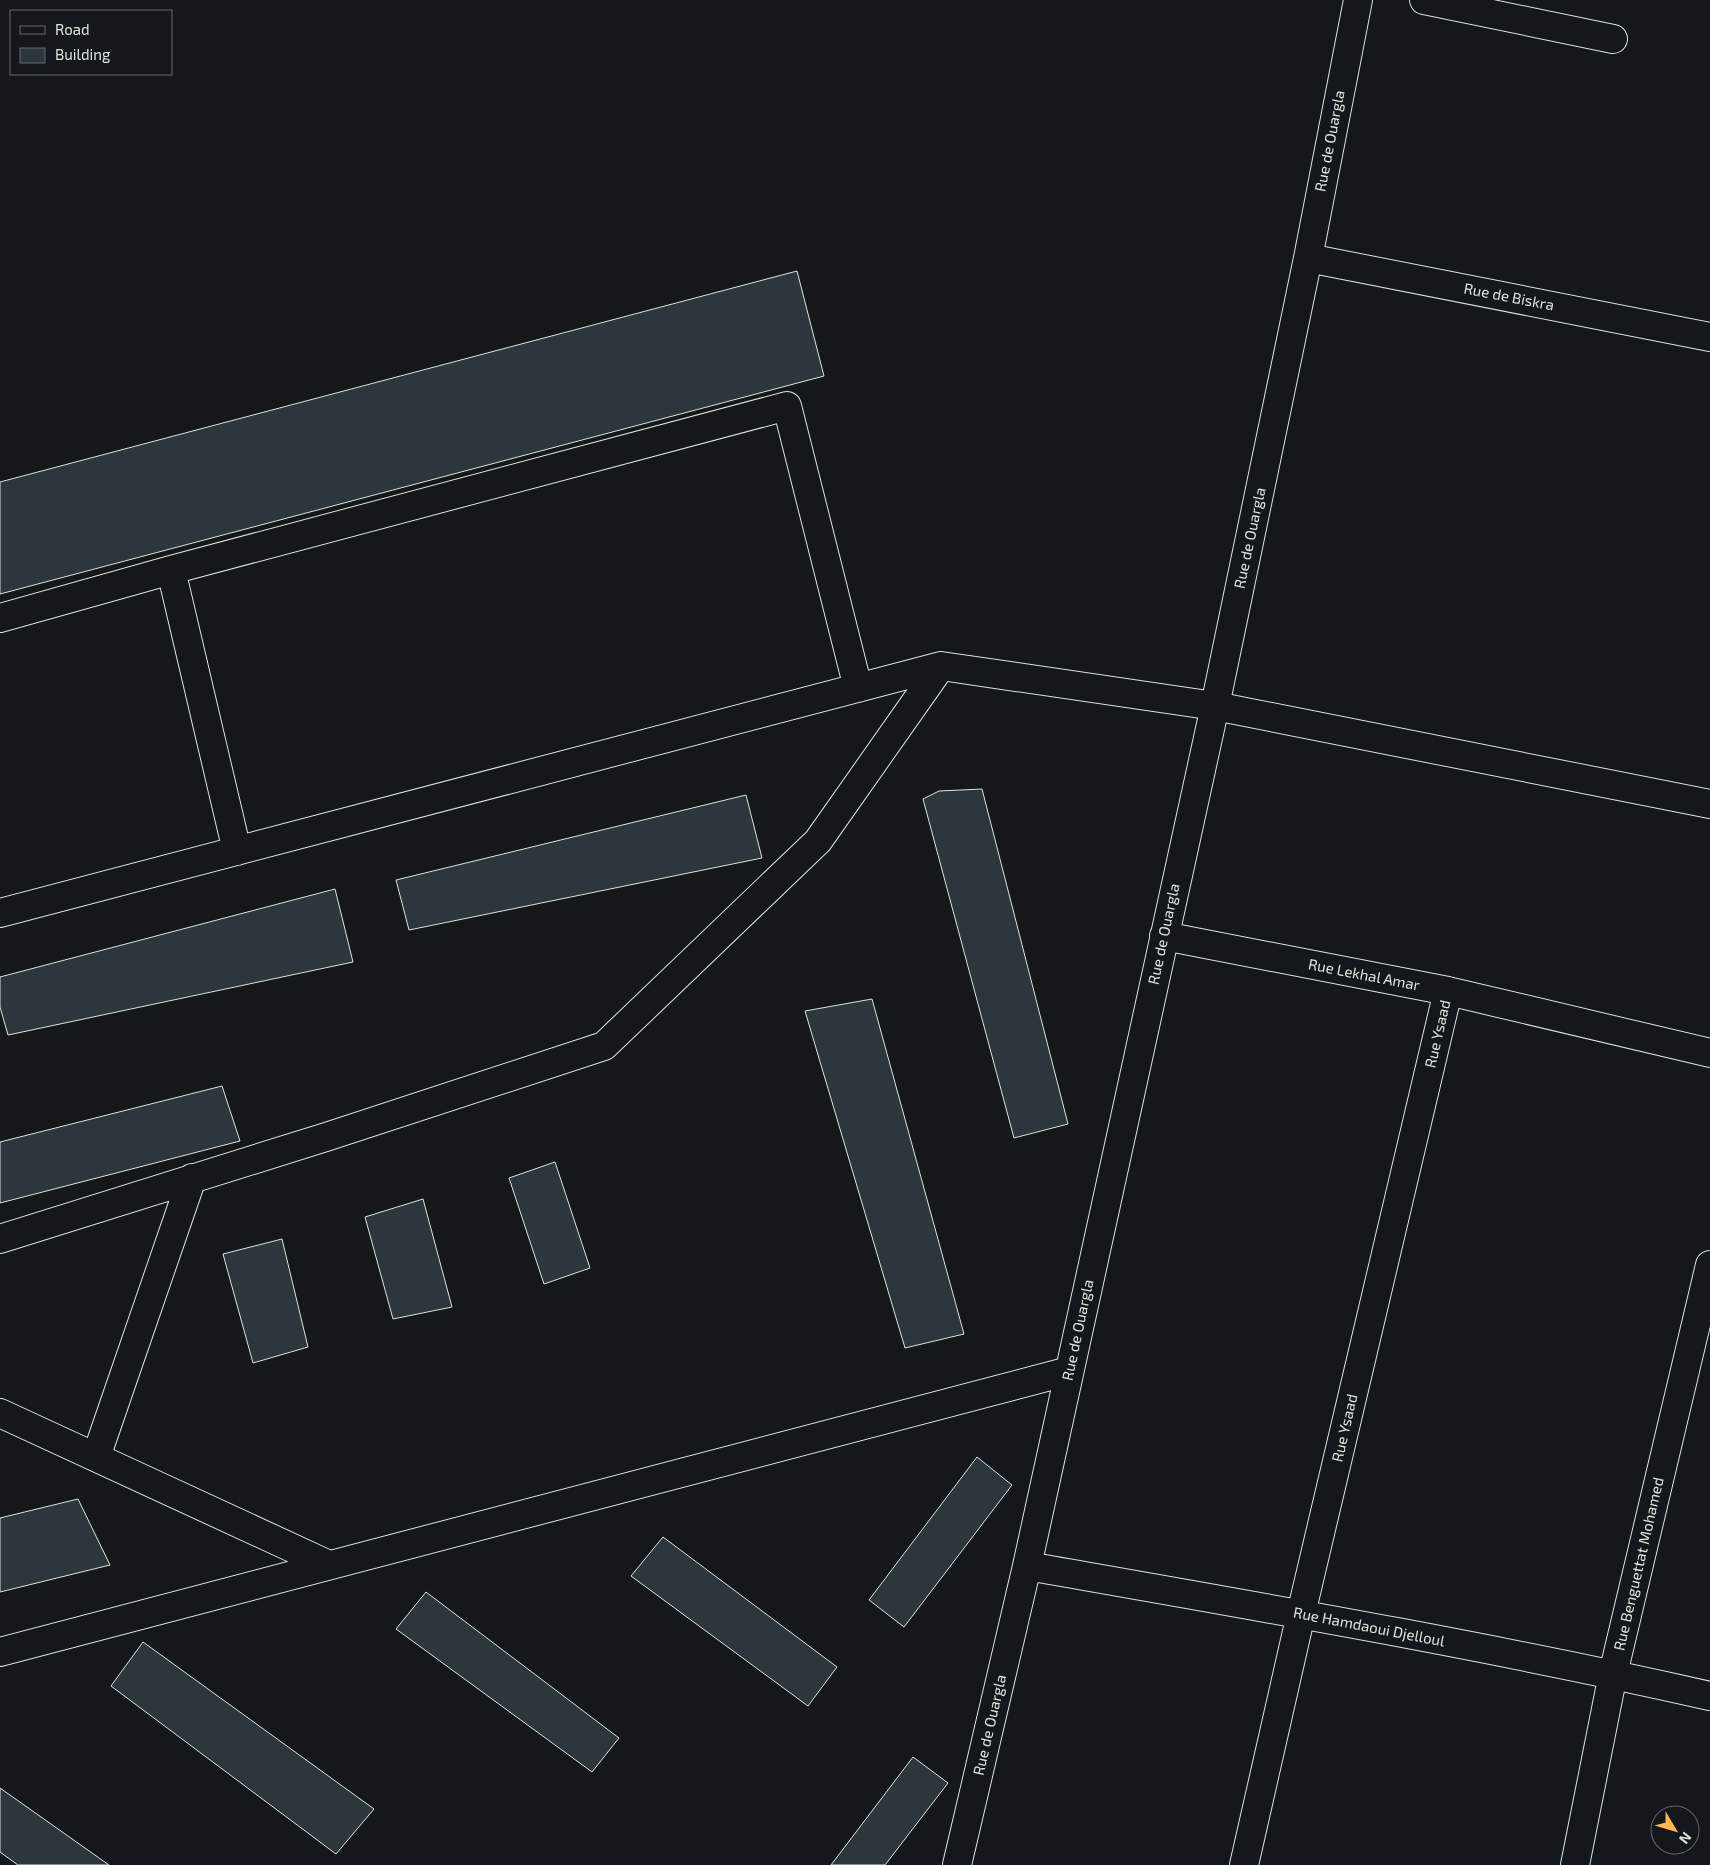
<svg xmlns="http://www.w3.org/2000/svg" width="1710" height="1865" viewBox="0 0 1710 1865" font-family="'Exo 2',sans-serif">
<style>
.building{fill:#2c363c;stroke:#d8e6dc}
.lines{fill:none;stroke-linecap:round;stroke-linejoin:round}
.street-casing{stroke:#d8e6dc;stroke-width:30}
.street{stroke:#14181c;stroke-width:28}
.labels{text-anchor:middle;stroke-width:4;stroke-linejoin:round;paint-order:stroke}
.street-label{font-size:15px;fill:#d8e6dc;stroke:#14181c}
</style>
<rect width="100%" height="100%" fill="#14181c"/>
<!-- building -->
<path class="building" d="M797,271L824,376L0,594V482Z
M982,789L1068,1124L1014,1138L923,799L939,791Z
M746,795L762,858L409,930L396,880Z
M335,889L353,962L8,1035L0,1007V977Z
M872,999L964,1334L905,1348L805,1011Z
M222,1086L240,1141L0,1203V1142Z
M555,1162L590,1268L544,1284L509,1178Z
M423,1199L452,1307L393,1319L365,1217Z
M282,1239L308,1347L253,1363L223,1254Z
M977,1457L1012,1485L904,1627L869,1600Z
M78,1499L110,1565L0,1592V1518Z
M663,1537L837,1667L808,1706L631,1576Z
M426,1592L619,1738L592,1772L396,1629Z
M143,1642L374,1809L336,1854L111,1686Z
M913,1757L948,1783L885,1865H831Z
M0,1788L109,1865H18L0,1852Z"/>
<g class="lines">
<!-- street casing -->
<g class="street-casing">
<path id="street" d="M1424,0L1613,39
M1308,258L1710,337
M171,570L237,851
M0,618L171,570L787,406L858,688
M0,913L941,666L1215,706L1710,804
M1164,936L1448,991L1710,1053
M0,1239L326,1137L604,1046L818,841L941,666
M0,1413L329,1565
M96,1457L192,1178
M1027,1566C1255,1606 1484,1645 1710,1696
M0,1652L1069,1371
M957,1865L1027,1566L1215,706L1308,258L1358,0
M1244,1865L1301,1614L1448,991
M1575,1865L1613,1674L1710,1265"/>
</g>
<!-- street -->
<use href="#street" class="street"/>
</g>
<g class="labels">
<!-- street labels -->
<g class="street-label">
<text transform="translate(1330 141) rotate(-79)" y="5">Rue de Ouargla</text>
<text transform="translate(1509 297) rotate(11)" y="5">Rue de Biskra</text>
<text transform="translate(1250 538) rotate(-78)" y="5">Rue de Ouargla</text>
<text transform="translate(1164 934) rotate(-78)" y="5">Rue de Ouargla</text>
<text transform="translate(1364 975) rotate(11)" y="5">Rue Lekhal Amar</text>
<text transform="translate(1438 1034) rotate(-77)" y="5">Rue Ysaad</text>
<text transform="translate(1078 1330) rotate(-78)" y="5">Rue de Ouargla</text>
<text transform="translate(1345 1428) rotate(-77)" y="5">Rue Ysaad</text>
<text transform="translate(1639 1564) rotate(-77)" y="5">Rue Benguettat Mohamed</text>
<text transform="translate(1369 1627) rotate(11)" y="5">Rue Hamdaoui Djelloul</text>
<text transform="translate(990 1725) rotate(-77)" y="5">Rue de Ouargla</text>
</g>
</g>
<!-- legend -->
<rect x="10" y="10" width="162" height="65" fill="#14181c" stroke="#626a69"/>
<rect x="20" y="26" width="25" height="8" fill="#14181c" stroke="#626a69"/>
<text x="55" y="35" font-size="15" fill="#d8e6dc">Road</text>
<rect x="20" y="48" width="25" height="15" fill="#2c363c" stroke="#626a69"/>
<text x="55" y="60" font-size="15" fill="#d8e6dc">Building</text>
<!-- north arrow -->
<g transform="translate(1675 1830) rotate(128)"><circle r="24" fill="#14181c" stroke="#626a69"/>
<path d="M0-4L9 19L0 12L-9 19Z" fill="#ffb74d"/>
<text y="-8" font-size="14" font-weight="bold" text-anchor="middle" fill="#d8e6dc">N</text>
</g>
</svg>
